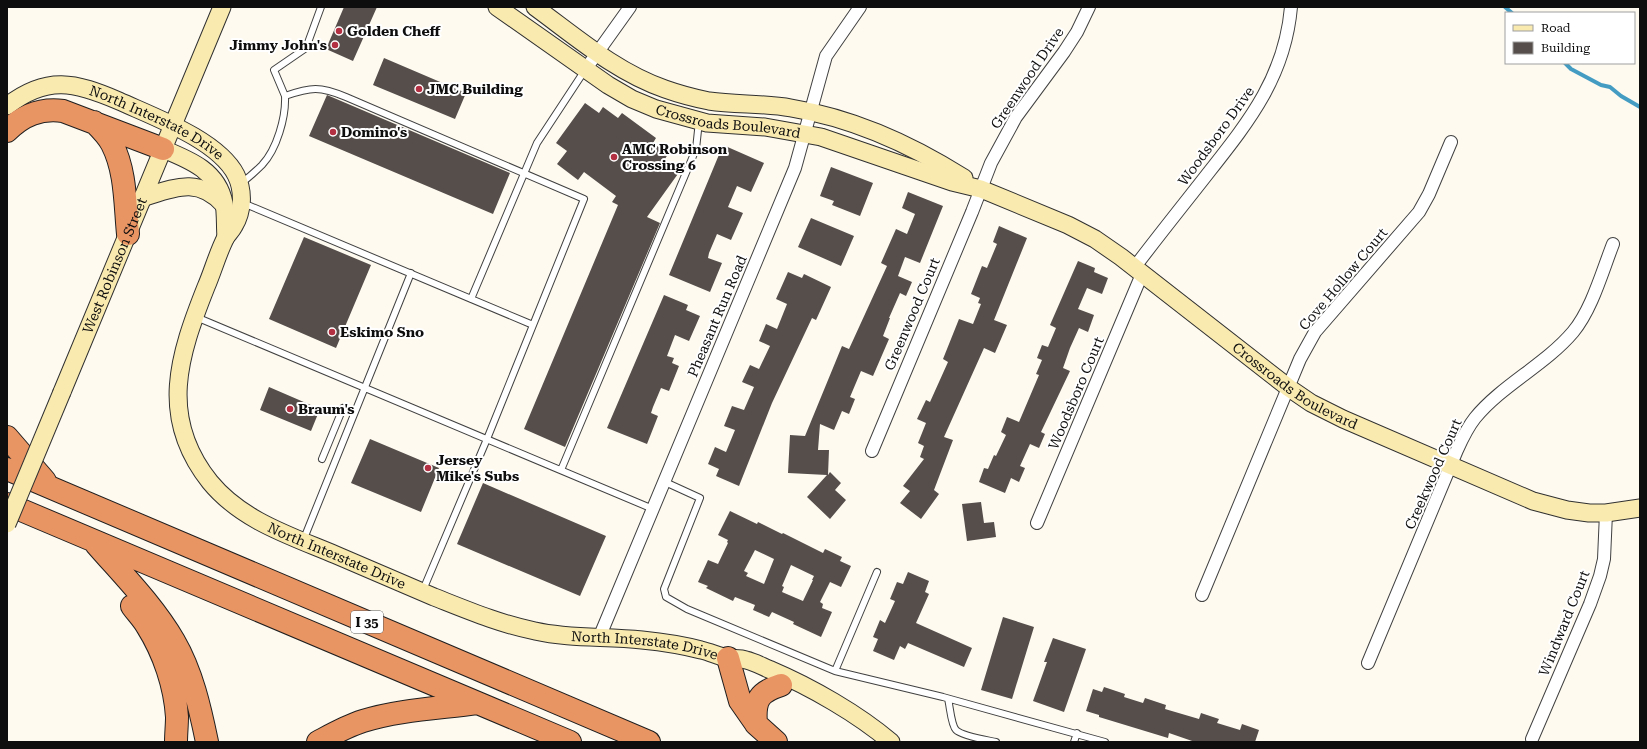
<svg xmlns="http://www.w3.org/2000/svg" width="1647" height="749" viewBox="0 0 1647 749" font-family="'Roboto Serif',serif">
<style>
.lines{fill:none;stroke-linecap:round;stroke-linejoin:round}
.stream{stroke:#459cc3;stroke-width:4}
.building{fill:#554e4b;fill-rule:evenodd}
.lane-casing{stroke:#414141;stroke-width:8}
.street-casing{stroke:#414141;stroke-width:14}
.secondary-casing{stroke:#303030;stroke-width:19}
.highway-casing{stroke:#1f1f1f;stroke-width:24}
.lane{stroke:#fff;stroke-width:6}
.street{stroke:#fff;stroke-width:12}
.secondary{stroke:#f9eab0;stroke-width:17}
.highway{stroke:#e99463;stroke-width:22}
.secondary-bridge-casing{stroke:#303030;stroke-width:19;stroke-linecap:butt}
.secondary-bridge{stroke:#f9eab0;stroke-width:17}
.poi-dot{fill:#b33042;stroke:#fff;stroke-width:1.5}
.labels{text-anchor:middle;stroke-width:4;stroke-linejoin:round;paint-order:stroke}
.shield{fill:#fff;stroke:#565656;stroke-width:1}
.shield-label{font-size:13px;font-weight:bold;fill:#0e0e0e}
.poi-label{font-size:14px;font-weight:bold;fill:#0e0e0e;stroke:#fff;text-anchor:start}
.street-label{font-size:14px;fill:#0e0e0e;stroke:#fff}
</style>
<rect width="100%" height="100%" fill="#fefaf0"/>
<g class="lines">
<!-- stream -->
<path class="stream" d="M1505,7L1512,13
M1565,63L1571,69L1601,85L1610,87L1621,96L1640,107"/>
</g>
<!-- building -->
<path class="building" d="M344,7H377L353,61L326,49Z
M384,58L466,93L455,119L373,85Z
M327,95L510,173L493,214L309,136Z
M585,103L599,113L603,107L618,118L622,113L656,138L653,143L668,154L665,159L680,171L647,217L660,223L565,447L524,429L618,205L612,202L616,196L584,172L578,180L557,164L567,151L556,143Z
M723,145L764,163L751,192L737,186L728,207L743,213L731,240L717,234L709,253L708,258L722,263L710,292L669,275Z
M831,167L873,183L860,216L832,205L834,201L820,196Z
M908,192L943,206L920,263L905,257L898,276L912,282L906,296L900,293L889,318H890L883,336L889,339L873,376L861,371L850,397L855,399L849,414L842,411L834,430L820,424L818,450H829L828,475L830,472L841,483L835,490L846,500L830,519L807,497L827,475L788,473L790,435L805,436L842,346L849,349L887,266L881,263L896,229L907,234L915,214L902,208Z
M811,218L854,236L841,266L798,247Z
M999,226L1027,238L994,320L1007,325L995,353L984,348L944,437L953,440L934,490L939,494L921,519L900,503L910,491L903,486L924,459L920,457L924,446L918,443L926,423L917,419L926,400L930,402L948,362L943,359L959,319L973,324L981,304L978,303L980,298L971,294L982,266L987,268L997,244L993,242Z
M304,237L371,265L336,348L269,319Z
M1078,261L1095,268L1094,272L1108,278L1102,294L1087,288L1078,309L1094,315L1088,332L1079,328L1070,348L1063,368L1070,371L1041,432L1045,434L1039,448L1030,444L1020,466L1025,468L1019,482L1011,478L1005,493L979,482L984,468L988,469L994,455L996,456L1006,435L1001,432L1007,417L1019,422L1039,375L1036,374L1042,360L1037,358L1042,345L1048,347L1056,328L1050,325Z
M788,272L802,278L804,274L831,287L816,320L812,318L772,403L739,486L716,476L719,469L708,464L715,447L726,452L735,430L724,426L732,406L744,410L754,387L742,382L750,365L759,369L770,346L759,341L766,324L777,329L787,304L776,299Z
M664,295L688,305L686,310L700,316L689,341L675,335L667,356L674,358L672,363L679,366L669,391L661,388L653,407L651,413L658,416L647,444L607,428Z
M269,387L320,409L311,431L260,410Z
M370,439L439,468L421,512L351,483Z
M483,483L606,536L580,596L457,544Z
M981,502L984,523L994,522L996,537L967,541L962,504Z
M730,511L757,524L758,522L782,534L783,533L823,553L825,549L842,557L840,561L851,566L841,587L830,582L820,602L823,604L822,608L832,612L821,637L793,624L794,622L772,612L769,617L753,610L755,605L735,597L733,601L706,588L708,586L698,582L708,560L718,564L728,543L727,542L728,540L718,535ZM755,550L774,559L764,584L746,576L748,573L744,571ZM791,565L814,576L812,580H813L803,601L782,592L784,587L782,586Z
M908,572L929,581L925,592L929,594L916,623L972,648L964,667L908,643L905,649L900,646L894,660L873,651L878,639L873,637L880,620L885,623L895,601L890,599L897,582L903,584Z
M1003,617L1034,627L1012,699L981,690Z
M1053,638L1086,649L1064,712L1033,701L1047,662H1044Z
M1104,687L1125,694L1124,697L1143,703L1145,698L1166,705L1165,709L1199,719L1201,713L1219,719L1217,723L1240,730L1242,724L1259,730L1255,742H1195L1169,733L1168,738L1099,717V715L1086,711L1093,689L1102,692Z"/>
<g class="lines">
<!-- lane casing -->
<g class="lane-casing">
<path id="lane" d="M285,96L274,70L306,48L321,7
M240,184C248,178 255,172 262,165C277,149 286,117 285,96C311,87 320,86 346,97L584,199L487,439L423,590
M243,203L533,325
M471,299L537,143L585,70
M196,317L653,509
M322,459L343,408
M561,470L696,149L699,121
M665,482L700,498L664,589L666,597L687,609L835,671L943,697L1105,742
M303,541L411,273
M835,671L877,572
M948,699C950,706 951,725 956,730C962,736 987,740 996,742
M1074,742L1077,733"/>
</g>
<!-- street casing -->
<g class="street-casing">
<path id="street" d="M585,70L630,7
M1134,268C1159,235 1184,204 1209,172C1250,120 1285,76 1291,7
M872,451L972,212L991,163L1016,117L1064,52L1077,32L1089,7
M1037,523L1142,274
M1202,595L1300,359L1315,332L1419,212L1429,194L1451,142
M599,638L795,168L826,56L860,7
M1368,663L1457,450C1462,439 1467,428 1475,418C1502,385 1545,365 1573,332C1592,309 1602,272 1613,244
M1532,739L1590,604L1600,576L1604,559L1606,513"/>
</g>
<!-- secondary casing -->
<g class="secondary-casing">
<g id="secondary">
<path id="s1" d="M497,7L608,85L632,99L656,109L707,123L765,127L821,137L952,182L981,189L1068,225L1095,239L1121,257L1289,388L1311,403L1343,419L1533,501L1567,510L1589,513H1606L1640,508"/>
<path d="M535,7C576,37 616,72 665,89C679,94 694,98 709,101C736,105 764,103 791,108C852,118 912,145 964,178"/>
<path id="s2" d="M7,106C47,75 75,82 119,101C154,117 218,140 236,175C244,191 243,211 234,226C232,230 229,233 226,237C218,252 213,271 206,287C179,355 158,417 210,482C242,521 291,536 336,555C369,569 401,583 434,597C467,610 500,624 535,631C570,639 606,636 642,640C662,642 682,645 701,650C710,652 718,656 727,658C733,659 740,658 746,660C755,662 763,667 771,670C811,687 858,714 891,742"/>
<path d="M163,149C190,160 218,171 224,203C226,214 225,226 226,237"/>
<path d="M142,198C174,188 198,176 224,205"/>
<path id="s3" d="M62,392L222,7"/>
</g>
</g>
<!-- highway casing -->
<g class="highway-casing">
<path id="highway" d="M94,122C101,129 108,136 112,144C126,171 125,204 128,234
M7,131C23,115 40,108 63,111L163,149
M7,437L45,481
M7,469L649,742
M7,504L570,742
M96,544C123,575 153,605 174,641C192,672 200,708 207,742
M132,606C137,613 143,619 147,626C164,653 175,686 177,717C177,725 176,734 176,742
M728,658L740,701L756,724L776,742
M756,724C754,700 759,692 781,685
M318,742C333,734 347,726 363,721C397,710 441,708 477,703"/>
</g>
<!-- lane -->
<use href="#lane" class="lane"/>
<!-- street -->
<use href="#street" class="street"/>
<!-- secondary -->
<use href="#secondary" class="secondary"/>
<!-- highway -->
<use href="#highway" class="highway"/>
<!-- secondary-bridge casing -->
<g class="secondary-bridge-casing">
<path id="secondary-bridge" d="M7,524L62,392"/>
</g>
<!-- secondary-bridge -->
<use href="#secondary-bridge" class="secondary-bridge"/>
</g>
<!-- markers -->
<g class="poi-dot">
<circle cx="339" cy="31" r="4"/>
<circle cx="335" cy="45" r="4"/>
<circle cx="419" cy="89" r="4"/>
<circle cx="333" cy="132" r="4"/>
<circle cx="614" cy="157" r="4"/>
<circle cx="332" cy="332" r="4"/>
<circle cx="290" cy="409" r="4"/>
<circle cx="428" cy="468" r="4"/>
</g>
<g class="labels">
<!-- shield labels -->
<rect class="shield" x="351" y="611" width="32" height="22" rx="3"/>
<g class="shield-label">
<text x="367" y="627">I 35</text>
</g>
<!-- poi labels -->
<g class="poi-label">
<text x="347" y="36">Golden Cheff</text>
<text x="327" y="50" text-anchor="end">Jimmy John's</text>
<text x="427" y="94">JMC Building</text>
<text x="341" y="137">Domino's</text>
<text x="622" y="154">AMC Robinson<tspan x="622" dy="16">Crossing 6</tspan></text>
<text x="340" y="337">Eskimo Sno</text>
<text x="298" y="414">Braum's</text>
<text x="436" y="465">Jersey<tspan x="436" dy="16">Mike's Subs</tspan></text>
</g>
<!-- street labels -->
<g class="street-label">
<text transform="translate(1027 78) rotate(-56)" y="5">Greenwood Drive</text>
<text dy="5" stroke="none"><textPath href="#s1" startOffset="263">Crossroads Boulevard</textPath></text>
<text dy="5" stroke="none"><textPath href="#s2" startOffset="163">North Interstate Drive</textPath></text>
<text transform="translate(1216 136) rotate(-54)" y="5">Woodsboro Drive</text>
<text dy="5" stroke="none"><textPath href="#s3" startOffset="137">West Robinson Street</textPath></text>
<text transform="translate(1343 279) rotate(-50)" y="5">Cove Hollow Court</text>
<text transform="translate(912 314) rotate(-67)" y="5">Greenwood Court</text>
<text transform="translate(717 316) rotate(-67)" y="5">Pheasant Run Road</text>
<text dy="5" stroke="none"><textPath href="#s1" startOffset="899">Crossroads Boulevard</textPath></text>
<text transform="translate(1076 393) rotate(-67)" y="5">Woodsboro Court</text>
<text transform="translate(1433 474) rotate(-66)" y="5">Creekwood Court</text>
<text dy="5" stroke="none"><textPath href="#s2" startOffset="736">North Interstate Drive</textPath></text>
<text transform="translate(1564 623) rotate(-68)" y="5">Windward Court</text>
<text dy="5" stroke="none"><textPath href="#s2" startOffset="1059">North Interstate Drive</textPath></text>
</g>
</g>
<!-- border -->
<rect width="1647" height="749" fill="none" stroke="#0e0e0e" stroke-width="16"/>
<!-- legend -->
<rect x="1505" y="12" width="130" height="52" fill="#ffffff" stroke="#9f9f9f"/>
<rect x="1513" y="25" width="20" height="6" fill="#f9eab0" stroke="#9f9f9f"/>
<text x="1541" y="32" font-size="12" fill="#0e0e0e">Road</text>
<rect x="1513" y="42" width="20" height="12" fill="#554e4b" stroke="#9f9f9f"/>
<text x="1541" y="52" font-size="12" fill="#0e0e0e">Building</text>
</svg>
